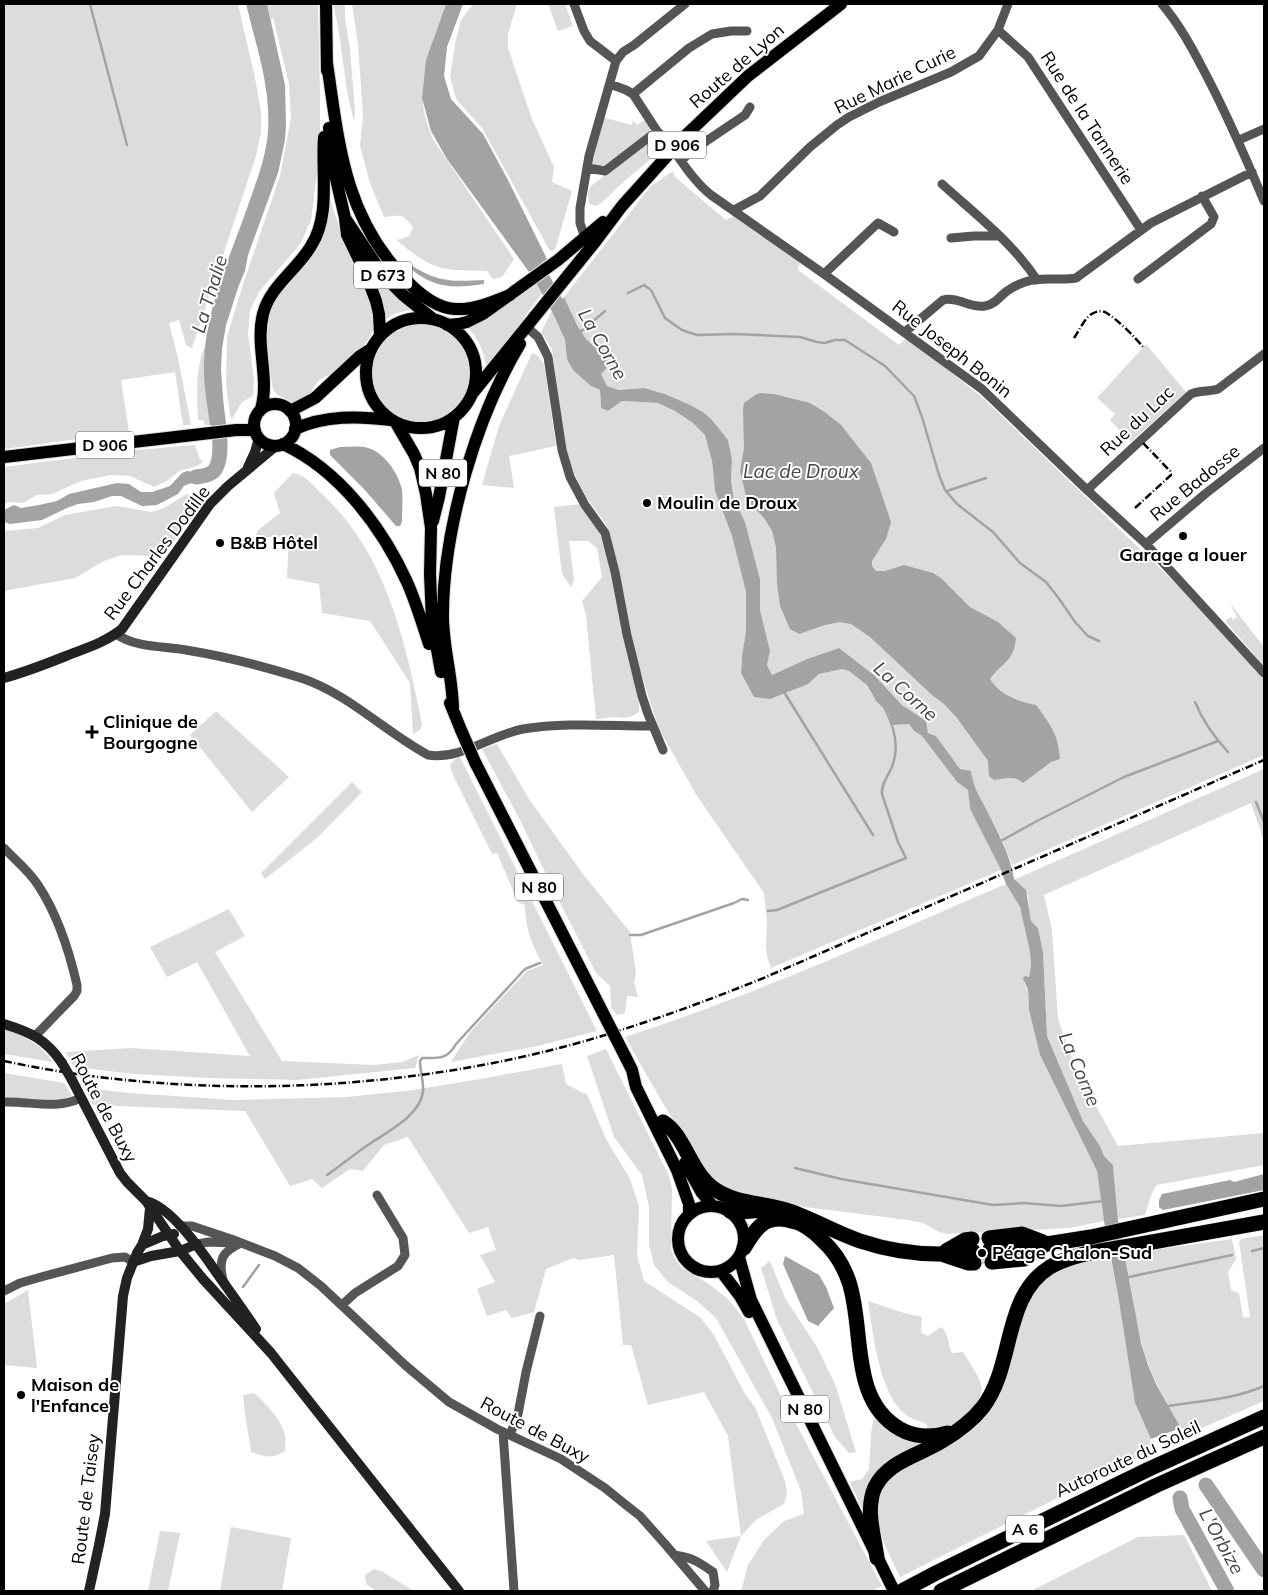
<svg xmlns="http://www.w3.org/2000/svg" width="1268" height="1595" viewBox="0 0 1268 1595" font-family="Mulish,sans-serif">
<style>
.green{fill:#dcdcdc}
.water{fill:#a3a3a3}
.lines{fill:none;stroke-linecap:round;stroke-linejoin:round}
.stream{stroke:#a3a3a3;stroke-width:2.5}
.river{stroke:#a3a3a3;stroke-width:15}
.highway-tunnel{stroke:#d9d9d9;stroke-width:15;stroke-dasharray:15 8;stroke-linecap:butt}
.primary-casing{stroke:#dbdbdb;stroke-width:14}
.highway-casing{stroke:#dbdbdb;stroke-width:16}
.street{stroke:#555;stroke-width:9}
.secondary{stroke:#222;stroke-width:10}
.primary{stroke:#000;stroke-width:12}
.highway{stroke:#000;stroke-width:15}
.rail{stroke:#000;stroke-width:2.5;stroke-dasharray:8 2.5 1 2.5;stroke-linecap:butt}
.primary-bridge-casing{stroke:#dbdbdb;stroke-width:14;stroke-linecap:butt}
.secondary-bridge{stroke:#222;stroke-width:10}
.primary-bridge{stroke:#000;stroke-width:12}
.poi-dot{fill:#000;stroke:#fff;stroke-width:2}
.labels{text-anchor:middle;stroke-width:4;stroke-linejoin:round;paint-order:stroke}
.shield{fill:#fff;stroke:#4c4c4c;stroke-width:1}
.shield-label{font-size:16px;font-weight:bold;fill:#000}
.street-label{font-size:18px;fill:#000;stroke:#fff}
.poi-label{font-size:18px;font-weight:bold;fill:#000;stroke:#fff;text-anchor:start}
.water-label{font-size:19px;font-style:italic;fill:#444;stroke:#fff}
</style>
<rect width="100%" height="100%" fill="#fff"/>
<!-- green -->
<path class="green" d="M4,4H238L255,78L261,112V133L256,156L192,348L186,345L179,320L169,323L178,358L191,425H183L175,372L121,380L129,432L4,449Z
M267,4H318L320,92V151L311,220L301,243L259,292L250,310L248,334L254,379L253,396L242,402L232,419L230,415L226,384L227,337L244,281L280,176L291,118L289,84L273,17L271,20Z
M333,4H345V19L350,49L355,112L354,121C343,83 343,43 333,4Z
M352,4H446C435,35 423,63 423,97C422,111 428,125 432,138L514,259L502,277L493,279L487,271C470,270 452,272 436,266C422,261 408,250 397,240L409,236L413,228C404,213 400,215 384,217L370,183L360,146L363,116L358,44Z
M473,4H517L508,34V48L532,119L554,167L552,182L572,191L555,250L550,251L482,128L456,99L450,76L456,39L461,20Z
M548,4H565L573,26L558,31Z
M602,117L632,125L633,120L637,125L645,120L651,130L603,169L593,166L590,161Z
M656,135L666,143C653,160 635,171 619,186C612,192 605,202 596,206L589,204L588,192L591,186Z
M673,171L675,177L726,220L733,216L800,262L798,270L899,345L907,337L984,399L1220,626L1264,677V755L1012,865L1003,841L972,784L971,772L960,769L936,736L928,733L926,721L902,705L874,675L839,648L807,659L772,675L767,665L770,651L760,610V579L745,523L734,500L731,480L732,460L703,412L665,394L644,388L619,390L607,386L601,374L606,358L586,339L577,325L564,297L650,187Z
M328,200L331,202C336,219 343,236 350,253C356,270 379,314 373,330C366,349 345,362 330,375C321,376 313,386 310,395L294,403L278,395L273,390L265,338L270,308L282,288L317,246Z
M374,271L413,309L394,314L384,320L370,273Z
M537,284L542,293L511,336L507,346L487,370C484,351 480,343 468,327L529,287L531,288Z
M552,311L565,340L567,359L591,386L600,390L601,408L608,411L622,401L658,403L675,411L693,423L705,434L712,461L715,491L732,536L746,592V631L742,656L741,673L808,684L819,674L842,669L849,671L867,685L876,701L889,714L893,725L909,724L914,731L922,736L957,782L968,790L970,809L1001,870L771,968L767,956L766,945L767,921L764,893L697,796L659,729L638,664L616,558L605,523L586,497L572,470L565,445L552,349L541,332Z
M371 372a50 50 0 1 1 100 0a50 50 0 1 1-100 0Z
M1146,344L1186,392L1131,442L1110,420L1115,414L1097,398Z
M205,346C203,373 206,399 210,425H205L203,420H198C197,397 195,368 205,346Z
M532,353L537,355L544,364L556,446L509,456L514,488L482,485L499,426Z
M195,445L199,457L203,462L197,466L179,471L167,481L154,487L130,476L111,475L81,481L52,494L37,495L23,503L9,502L4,504V467L137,450Z
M293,473C306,475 313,486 323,495C387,555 405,641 422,724L420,730L413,734L410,683L370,621L322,613L319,584L287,578L289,537H256L257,531L280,513L274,493Z
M187,494L201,498L169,549L156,556L121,555L104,561L75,578L4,591V531L38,528L65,515L116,506L152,512L164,508Z
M580,504L599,532L604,544C613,581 618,618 627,655C630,672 641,695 639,712C628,719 626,718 614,717C608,717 602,719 596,719L586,615L582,601L602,577L597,548L588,541H569L574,580L571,587L562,574L554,507Z
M1230,603L1264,647V666L1225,621L1231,617L1233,620L1237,617Z
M216,711L289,777L252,812L190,735Z
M497,744L529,799L583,874L630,932L636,974L634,982L638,997L627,996L625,1013L617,1015L611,1007L610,986L596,973L555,893L520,820L482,749Z
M460,757L597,1031L537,1046L451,1062L471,1031L527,971L543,965C532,945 525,928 525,905L518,902L497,853L492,854L453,775L450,765L455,759Z
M1264,769V841L1251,803L1044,895L1052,930L1058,1019L1076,1070L1118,1146L1264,1133V1165L1157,1185C1150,1193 1149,1205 1145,1215L1118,1219L1113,1165L1104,1156L1100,1146L1083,1121L1047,1036L1043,952L1038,928L1031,921L1029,910L1028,896L1014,880Z
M352,782L362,792L317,838L265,879L261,873Z
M1006,884L1020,907L1030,952L1031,965L1029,977L1024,983L1028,989L1029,1010L1040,1055L1097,1171L1104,1221L1070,1228L947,1234L939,1232L923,1223L908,1220L759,1201L721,1186L705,1170L661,1100L625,1037C755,995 880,938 1006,884Z
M229,909L245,936L215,952L282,1061L374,1065L402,1062L419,1055L415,1068L297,1080L207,1078L135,1074L74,1067L66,1052L131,1048L250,1056L197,962L167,977L150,947Z
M4,1029C25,1036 40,1044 53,1062L4,1054Z
M606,1049L669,1176L672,1188L671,1248L675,1259L682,1268L709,1284L728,1299L744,1319L778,1390L882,1586L872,1591H741L748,1565L764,1540L784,1521L804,1514L801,1491L772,1418L716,1318L697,1301L668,1282L654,1265L649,1245V1207L642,1175L614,1137L587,1056Z
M562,1064L566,1084L583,1093L587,1094L606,1139L630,1179L639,1206L637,1255L644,1281L701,1318L714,1335L745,1394L755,1407L785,1481L787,1493L784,1504L756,1520L741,1536L727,1572L706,1541L741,1536L728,1436L704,1392L648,1405L631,1345H623L614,1255L580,1260L573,1258L546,1269L534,1312L512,1318L506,1310L487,1316L477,1289L495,1282L480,1255L496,1250L488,1227L469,1233L408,1137L384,1145L363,1171L350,1169L322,1188L312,1179L290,1186L245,1111L93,1105L85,1088L129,1093L234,1100L347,1097L413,1090L475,1080Z
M4,1073L64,1083L72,1096C61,1102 18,1099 4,1098Z
M1264,1235V1401L1186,1435C1168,1407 1151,1377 1142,1345C1134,1315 1132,1284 1124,1254L1232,1239L1236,1259L1228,1272L1231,1290L1239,1293L1243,1318L1250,1317L1239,1242L1241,1239Z
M1110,1255L1118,1295L1135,1403L1151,1439L1149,1448V1452L900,1577C888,1551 866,1515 881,1486C884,1482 888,1478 891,1474L987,1411L1029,1295L1062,1266Z
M770,1261L785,1298L817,1347L835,1384L856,1452L849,1453L835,1437L777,1320L761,1268Z
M28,1290L37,1368L4,1365V1304Z
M868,1301L904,1313L922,1317L921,1333L928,1336L941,1327C949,1333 948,1345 952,1353L963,1352L979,1378L982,1389L979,1402L968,1414L948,1429L928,1432L927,1424C921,1421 911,1419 906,1415C879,1395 873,1332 868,1301Z
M254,1393C266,1404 281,1419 285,1435C286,1440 285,1446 285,1451C271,1460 265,1456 251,1452L245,1414L243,1395Z
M876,1417L893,1433L913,1442L930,1441L901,1456L864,1514L850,1482L862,1479L869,1469L871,1434L873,1421Z
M231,1527L291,1538L282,1591H220Z
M160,1531L180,1533L168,1591H148Z
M1184,1535L1212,1591H1031L1138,1537Z
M374,1569L383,1572L414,1591H376L366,1584L365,1575Z"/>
<!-- water -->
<path class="water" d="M246,4H267L285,85L286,123L285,140L278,173L248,255L245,271L239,285L226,325L222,349L221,370L225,424L210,425C207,404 203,382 204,361C206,309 229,259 246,211C255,185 266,159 268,131C271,87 256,46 246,4Z
M446,4H463L447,47L444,76L451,99L483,134L508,180L547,259L529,272L447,159L431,131L422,98L426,60Z
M408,263C436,282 451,282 484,280V284C450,289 433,288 406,265Z
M564,297L577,325L586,339L606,358V369L601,374L607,386L619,390L644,388L665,394L690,405L703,412L711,419L728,440L732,460L731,480L734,500L745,522L760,579V610L770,651L767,665L772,675L807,659L839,648L874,675L902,705L926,721L928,733L936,736L960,769L971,771C973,786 978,794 985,807C997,831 1010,853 1014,879L1026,890L1031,921L1038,928L1043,952L1047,1036L1083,1121L1100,1146L1104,1156L1113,1165L1118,1220L1141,1343L1148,1365L1157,1386L1181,1428L1151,1439L1135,1403L1118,1295L1104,1221L1097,1171L1040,1055L1029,1010L1028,989L1023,979L1024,976L1029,977L1031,965L1030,952L1020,907L1006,884L1001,870L970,809L968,790L957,782L922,736L914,731L909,724L893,725L889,714L876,701L867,685L849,671L842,669L819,674L808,684L770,699L754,697L741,673L742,656L746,631V592L732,536L715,491L712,461L705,435L693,423L675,411L658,403L622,401L608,411L601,408L600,390L591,386L573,370L567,359L565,340L552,311Z
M760,393L774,394L810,403L826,413L841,425L871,463L891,522L886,539L872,561V566L876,571H885L904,565L933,573L942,579L970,607L998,622L1016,638C1014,662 1002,662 990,679C1000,695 1019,702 1036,705C1051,726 1058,733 1060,759L1051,762L1023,783C1015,775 1004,779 994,780L989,776L988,761L957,718L944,704L932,695L870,637L851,624L840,622L825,625L799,634L790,629L780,606L777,584L776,547L772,531L764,518L747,500L740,471L744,448L743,409L744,403L755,395Z
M227,438V453L223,468L213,464L215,455L213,440Z
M340,447C348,447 356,446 364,447C383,450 398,472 402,490C403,500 402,511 402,521L400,526H396L364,489L330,455V450Z
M210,469L220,473L218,477L211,480L188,484L184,486L178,494L157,505L142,506L121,496H112L94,502L78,504L67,508L42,520L10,524L4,522V510L14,505L21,508L39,505L57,501L69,494L117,483L129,484L141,492H152L170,486L182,473L187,471L195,472Z
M1264,1174V1190L1163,1210L1159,1207V1200L1162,1194L1230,1180L1234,1182Z
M785,1256L819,1275L826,1287L834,1308L818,1326L808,1321L783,1264Z"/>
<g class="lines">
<!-- stream -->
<path class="stream" d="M90,4L127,145
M628,293L644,285L651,290L665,318L682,330L697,335L735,334L800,337L817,342L825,343L835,340H845L885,366L914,396L922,417L939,475L945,490L957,504L993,532L1020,563L1046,582L1060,600L1075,622L1088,636L1099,641
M579,333L605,311
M947,491L986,478
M784,692L873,835
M1195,702C1203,721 1214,737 1228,752
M1256,802L1264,822
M999,842L1037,821L1124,777L1218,741
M768,911L777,910L906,858L898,842L882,794C881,785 887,777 891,769C900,749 895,728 885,709
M630,935H641L734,903L742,899L748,900
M795,1168L841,1179L993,1205L1024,1203L1061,1206L1103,1201
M327,1175C340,1166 352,1156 365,1147C383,1134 420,1117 423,1092C424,1082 420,1071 420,1061L422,1058C439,1058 447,1060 456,1044L525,969L540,963
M1252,1251L1264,1248
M1129,1277L1232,1255
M243,1287L259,1265
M1169,1406C1200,1401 1235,1399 1264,1386"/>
<!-- river -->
<path class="river" d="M526,249L567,323
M196,477C202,476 209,476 214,471C225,458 218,420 216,405
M1206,1485L1264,1570
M1180,1498L1182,1509L1227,1591"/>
<!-- highway-tunnel -->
<path class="highway-tunnel" d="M973,1257L991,1256"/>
<!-- primary casing -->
<g class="primary-casing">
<path id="primary" d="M326,4L327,71
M327,63C339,145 344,215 404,278C417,292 436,308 455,309C474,310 493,302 510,295
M329,128L336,179L345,218L347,235L365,272L376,301L379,314L380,335
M345,218L383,275L403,295L433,319
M366 373a55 55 0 1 1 110 0a55 55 0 1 1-110 0Z
M447,325L459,324L467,322L483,314L558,260L603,222
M472,394L595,242L622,206L685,136L748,76L841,4
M254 425a21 21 0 1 1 42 0a21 21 0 1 1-42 0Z
M261,409C270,378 255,346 263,314C270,286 297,270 311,246C331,215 321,172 324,137
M290,411L315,398L360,356L371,349
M396,423L414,454L420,468L426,494L431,528L430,574L432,622L441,672
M295,429C325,415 359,416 391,420
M283,444C339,470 382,527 407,582C416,602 422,623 429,644
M4,457L236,430H255
M433,521L439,497L454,417
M450,703L461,730
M453,710C453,677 442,645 443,612C444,527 476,417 520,344
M475,762L603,1013
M625,1056L632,1070L636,1087L677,1170L689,1204V1214
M685,1163L702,1193L712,1205
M678 1239a33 33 0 1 1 66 0a33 33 0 1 1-66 0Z
M739,1257L751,1300L894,1591
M721,1271L740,1296L749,1312"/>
</g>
<!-- highway casing -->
<g class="highway-casing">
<path id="highway" d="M663,1122C684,1134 690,1171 713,1188C735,1204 761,1202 786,1210C811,1218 834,1232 860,1241C884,1249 913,1254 939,1254C950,1254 962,1251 973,1251
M730,1211L740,1212L763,1210
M989,1238L1022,1234L1043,1242
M744,1248C755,1230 763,1215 788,1220C801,1222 814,1231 823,1241C835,1252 844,1267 849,1282C865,1330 849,1400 900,1429C914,1437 932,1438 948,1433
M990,1249L1047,1244L1091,1237L1264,1199
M946,1251L965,1240L972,1239
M944,1255L968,1263H974
M992,1262L1024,1259L1043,1246
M877,1558C874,1535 865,1509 875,1487C888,1461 920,1455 942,1441C957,1432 972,1421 983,1407C1015,1365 1002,1297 1050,1267C1072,1254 1105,1250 1130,1246C1175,1238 1220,1230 1264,1222
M902,1591L936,1573L1149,1469L1264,1417
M941,1591L1155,1486L1264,1437"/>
</g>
<!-- street -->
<path class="street" d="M574,4L584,31L590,41L616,61
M1162,4C1179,24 1191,46 1203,69C1226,112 1245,156 1264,201
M998,30L1028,57L1141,230
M610,84L626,90L633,94L657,131L669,142
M633,94L689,48L712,34L731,31H747
M1239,140L1264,129
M677,155C687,170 697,184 711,195L824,274L982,389L1087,490L1146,544L1264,673
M681,161L690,152L745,115L750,107
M588,168L605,171L657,131
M942,184C975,214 1012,242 1037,280
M734,210L760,196L810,147L837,125L849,117L879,102L951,72L979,56L998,30L1008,4
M585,238L580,223V208L589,156L616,61L623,52L634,45L685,4
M951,238L974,236H1000
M824,274L878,223L894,232
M1138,279L1211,224L1214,217L1202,196
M530,330L538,337L548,357L562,450L570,477L585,505L605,533L615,572L627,635L642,696L648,714L663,750
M905,332L943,300C957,296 971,309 985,306C995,305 1000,296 1007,291C1013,287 1019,284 1025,282C1040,276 1060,281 1076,278L1151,223L1252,172
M1087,490L1191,394C1200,390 1209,392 1218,389L1264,354
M1146,544L1205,494L1264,448
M116,634C136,648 163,646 186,650C223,656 266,667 301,678C349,694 385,732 428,755C461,760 491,735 523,729C565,722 610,726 652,726
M4,848C15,860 29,871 38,885C58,915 69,950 77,985V991L74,996L35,1036
M4,1102C30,1101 56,1110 81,1098
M180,1226H192L231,1239L275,1256L298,1268L321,1286L405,1365L449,1402L497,1429L561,1459L605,1488L626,1505L640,1516L665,1544L705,1591
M197,1244L209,1242L233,1243
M223,1280C218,1259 222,1252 241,1243
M4,1291L20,1283L41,1277L112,1258L125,1257L133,1262
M342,1305L355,1293L398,1266L405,1255L403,1238L377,1195
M503,1432L514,1591
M510,1435L518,1414L526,1372L540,1316
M674,1555C691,1557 699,1562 713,1572L715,1585L713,1591"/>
<!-- secondary -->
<path class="secondary" d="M248,467L255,452L259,438
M4,678C25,672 46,664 66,656C86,648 106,642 122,629L210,504L228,486L276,446
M4,1024C30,1032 46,1039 62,1063
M72,1080L120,1173L127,1182L146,1201L180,1251L203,1279L271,1353L459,1591
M146,1201C171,1207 199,1248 214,1269C228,1289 242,1308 256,1329
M142,1245L163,1236L174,1234
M133,1262L151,1256L180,1251L197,1244
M89,1591L99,1545L105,1514L123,1296L127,1278L137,1253L142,1245L148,1229L150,1208"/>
<!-- primary -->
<use href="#primary" class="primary"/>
<!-- highway -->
<use href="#highway" class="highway"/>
<!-- rail -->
<path class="rail" d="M1074,338C1079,331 1083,321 1090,315C1094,312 1100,310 1105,312C1116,318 1135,337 1143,347
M1135,508L1171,475L1170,471L1143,443
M4,1061C190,1101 402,1093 585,1041C647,1023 707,1001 766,977L1264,760"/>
<!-- primary-bridge casing -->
<g class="primary-bridge-casing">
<path id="primary-bridge" d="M461,730L475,762
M603,1013L625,1056"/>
</g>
<!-- secondary-bridge -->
<path class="secondary-bridge" d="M62,1063L72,1080"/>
<!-- primary-bridge -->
<use href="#primary-bridge" class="primary-bridge"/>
</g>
<!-- markers -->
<g class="poi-dot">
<circle cx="647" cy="503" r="5"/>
<circle cx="1183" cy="536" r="5"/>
<circle cx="220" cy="543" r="5"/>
<path d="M89.5 724.5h5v5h5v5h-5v5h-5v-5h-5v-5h5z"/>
<circle cx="982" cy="1253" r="5"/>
<circle cx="21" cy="1395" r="5"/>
</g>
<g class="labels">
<!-- shield labels -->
<g class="shield">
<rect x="648" y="131.5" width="58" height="27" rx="4"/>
<rect x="354" y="261.5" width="58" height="27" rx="4"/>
<rect x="76" y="431.5" width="58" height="27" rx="4"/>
<rect x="419" y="459.5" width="48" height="27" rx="4"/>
<rect x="515" y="873.5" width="48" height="27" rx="4"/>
<rect x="781" y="1395.5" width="48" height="27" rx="4"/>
<rect x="1006" y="1515.5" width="38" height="27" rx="4"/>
</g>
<g class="shield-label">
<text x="677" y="151">D 906</text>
<text x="383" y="281">D 673</text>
<text x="105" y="451">D 906</text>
<text x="443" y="479">N 80</text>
<text x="539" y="893">N 80</text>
<text x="805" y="1415">N 80</text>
<text x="1025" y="1535">A 6</text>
</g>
<!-- street labels -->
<g class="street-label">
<text transform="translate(737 66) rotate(-41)" y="6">Route de Lyon</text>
<text transform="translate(895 80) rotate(-26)" y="6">Rue Marie Curie</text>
<text transform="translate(1087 118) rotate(57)" y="6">Rue de la Tannerie</text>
<text transform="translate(952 349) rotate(38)" y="6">Rue Joseph Bonin</text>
<text transform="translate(1137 421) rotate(-43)" y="6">Rue du Lac</text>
<text transform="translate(1195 483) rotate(-39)" y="6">Rue Badosse</text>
<text transform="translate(157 553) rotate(-53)" y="6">Rue Charles Dodille</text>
<text transform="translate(104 1108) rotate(62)" y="6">Route de Buxy</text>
<text transform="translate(535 1430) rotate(28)" y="6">Route de Buxy</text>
<text transform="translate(1128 1459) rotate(-25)" y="6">Autoroute du Soleil</text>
<text transform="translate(86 1499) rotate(-83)" y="6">Route de Taisey</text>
</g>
<!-- poi labels -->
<g class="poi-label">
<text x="657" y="509">Moulin de Droux</text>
<text x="230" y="549">B&amp;B Hôtel</text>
<text x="1183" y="561" text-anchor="middle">Garage a louer</text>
<text x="103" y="728">Clinique de<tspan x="103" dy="21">Bourgogne</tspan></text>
<text x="992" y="1259">Péage Chalon-Sud</text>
<text x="31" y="1391">Maison de<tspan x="31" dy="21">l'Enfance</tspan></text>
</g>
<!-- water labels -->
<g class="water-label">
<text transform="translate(209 294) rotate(-73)" y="7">La Thalie</text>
<text transform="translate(603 344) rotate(60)" y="7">La Corne</text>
<text x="801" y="478">Lac de Droux</text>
<text transform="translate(906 691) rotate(42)" y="7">La Corne</text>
<text transform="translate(1080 1069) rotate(67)" y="7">La Corne</text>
<text transform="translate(1222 1541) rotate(61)" y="7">L'Orbize</text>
</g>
</g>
<!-- border -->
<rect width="1268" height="1595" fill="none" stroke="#000000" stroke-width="10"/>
</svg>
